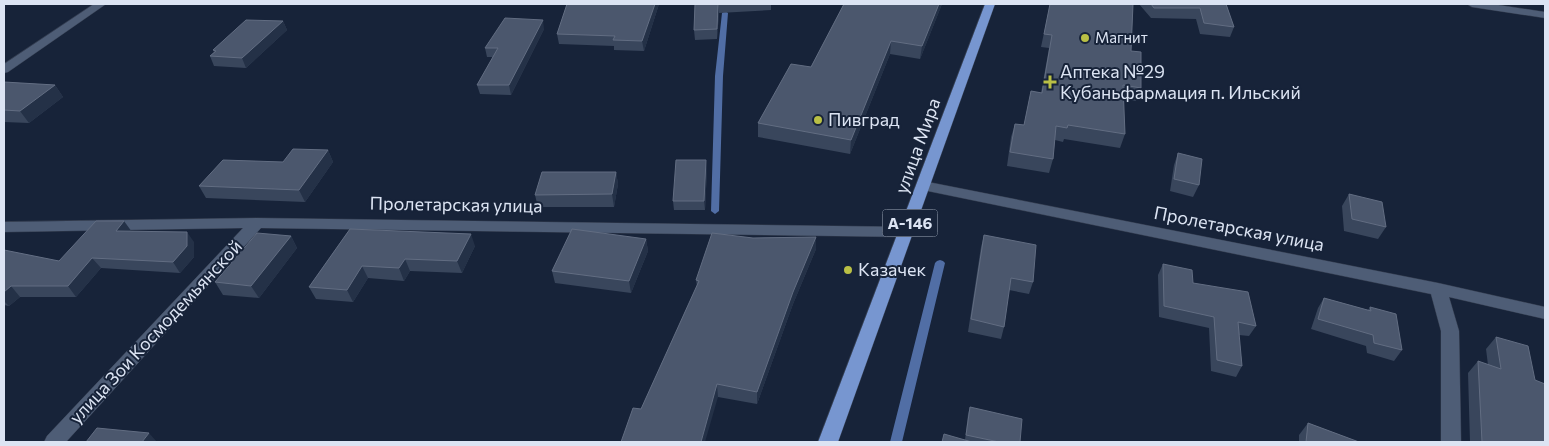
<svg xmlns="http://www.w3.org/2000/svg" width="1549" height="446" viewBox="0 0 1549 446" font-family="Commissioner,sans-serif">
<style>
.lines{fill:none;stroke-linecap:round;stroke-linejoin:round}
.stream{fill:#516ea5;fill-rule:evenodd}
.street-casing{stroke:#333c4e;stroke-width:1}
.highway-casing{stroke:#333c4e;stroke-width:1}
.street{fill:#4e5d76;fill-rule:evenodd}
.highway{fill:#7796d0;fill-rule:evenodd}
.wall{fill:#39465c}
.shaded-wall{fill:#243147}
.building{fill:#4b576d;stroke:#626d82}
.poi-dot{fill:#bac045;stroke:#172339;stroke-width:2}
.labels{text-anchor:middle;stroke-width:4;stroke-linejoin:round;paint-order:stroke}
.far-poi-label{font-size:15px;fill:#dce4f3;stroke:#172339;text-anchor:start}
.shield{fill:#172339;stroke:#a1aabb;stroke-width:1}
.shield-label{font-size:16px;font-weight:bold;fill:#dce4f3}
.poi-label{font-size:18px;fill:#dce4f3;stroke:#172339;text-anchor:start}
.street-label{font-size:18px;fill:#dce4f3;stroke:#172339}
</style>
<rect width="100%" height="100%" fill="#172339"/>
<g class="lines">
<!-- stream -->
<path class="stream" d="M725,11L728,13L723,76L719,211L715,214L711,211L715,76L722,13Z
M940,260L943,261L945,263L902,442H890L935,263L937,261Z"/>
<!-- street casing -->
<g class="street-casing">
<path id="street" d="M94,4H106L8,72L4,73V64Z
M1467,4H1492L1545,12V18L1472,7Z
M923,181L1438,283L1545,307V319L1449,297L1459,331L1461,442H1441V331L1431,294L918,189L916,186L918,183Z
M257,218L908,227L913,228L916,232L913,236L908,237L261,228L66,442H44L47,436L243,228L4,232V222Z"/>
</g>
<!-- highway casing -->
<g class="highway-casing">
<path id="highway" d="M985,4H995L838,442H818Z"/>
</g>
<!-- street -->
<use href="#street" class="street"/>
<!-- highway -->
<use href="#highway" class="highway"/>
</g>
<!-- wall -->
<path class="wall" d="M567,4H659L644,51L614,50V46L559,44L557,34Z
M695,4H771V10L719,13L717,39L695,40L694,30Z
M844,4H942L920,59L890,54L850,154L758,137V123L811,67Z
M1050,4H1133L1131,51L1141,88L1136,101L1123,99L1125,134L1120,148L1064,139L1063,142L1055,140L1053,159L1049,173L1007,166L1011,137L1015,124L1024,125L1031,91L1041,93L1049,48L1041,47Z
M1139,4H1226L1234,27L1230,37L1200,34L1196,19L1151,18Z
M283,21L287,30L246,68L214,66L210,56L214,52L213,50Z
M544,29L511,95L480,94L477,85L493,57H487L485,48Z
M4,82L55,85L63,97L29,123L4,122Z
M328,150L333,162L305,202L206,198L199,186L283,162Z
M1178,153L1199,185L1193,197L1170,191L1174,165Z
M707,169L705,210H674L673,201Z
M616,172L618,184L614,207H538L535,195Z
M1349,194L1386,227L1378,239L1344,231L1342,206Z
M350,229L475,246L462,273L410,271L404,281L368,278L353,302L316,299L309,287Z
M131,231L194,242V257L180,273L101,268L76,297H20L9,306L4,305V250L59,261Z
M984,235L1033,282L1029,294L1009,290L1004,327L1001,339L968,332L981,247Z
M291,236L297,248L259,298L223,295L215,282Z
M816,237V249L793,304L757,404L718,397L641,409L697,286L696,280L753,238Z
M646,239L648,251L631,293L555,283L552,271Z
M1163,264L1256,326L1249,336L1239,335L1242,366L1236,377L1211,371L1209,328L1159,317L1158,275Z
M1324,298L1368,310L1370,307L1402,350L1394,361L1367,353L1366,346L1311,329L1318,308Z
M1496,337L1545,442H1470L1468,373L1478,361L1488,365L1486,349Z
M970,407L1020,442H942L965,440L968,414Z
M1308,423L1359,442H1299V435Z"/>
<!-- shaded-wall -->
<path class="shaded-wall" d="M655,4H659L644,51L642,41Z
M718,4L719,13L717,39V29Z
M939,4H942L920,59L922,46Z
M543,20L544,29L511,95L509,85Z
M283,21L287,30L246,68L242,58Z
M891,41L890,54L850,154L851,140Z
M55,85L63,97L29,123L20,111Z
M328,150L333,162L305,202L299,190Z
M706,160L707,169L705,210L704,201Z
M616,172L618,184L614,207L612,194Z
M124,221L132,232L116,231Z
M187,232L194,242V257L180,273L173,262Z
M471,234L475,246L462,273L457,261Z
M291,236L297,248L259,298L251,286Z
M816,237V249L793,304L757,404V392L793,292Z
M646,239L648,251L631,293L629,281Z
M92,258L101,268L76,297L68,286Z
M405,259L410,271L404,281L399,268Z
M362,266L368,278L353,302L347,290Z
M11,286L20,297L9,306L4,301V292Z
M717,384L718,397L705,442H701Z
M149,433L157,442H142Z"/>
<!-- building -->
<path class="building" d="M567,4H655L642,41L613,40L615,36L557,34Z
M695,4H718L717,29L694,30Z
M844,4H939L922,46L891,41L851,140L758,123L791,64L811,67Z
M1050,4H1133L1131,51L1141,52V88L1123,85L1125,134L1068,125L1067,128L1056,126L1053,159L1010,152L1015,124L1024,125L1031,91L1042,93L1052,35L1044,34Z
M1151,4H1226L1234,27L1204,23L1200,8H1154Z
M505,18L543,20L509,85H477L498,48H485Z
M246,20L283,21L242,58L210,56L216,51L213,50Z
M4,82L55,85L20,111L4,110Z
M293,149L328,150L299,190L199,186L223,160L283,162Z
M1178,153L1202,159L1199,185L1174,179Z
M676,160H706L704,201H673Z
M542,172H616L612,194L535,195Z
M1349,194L1382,202L1386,227L1352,219Z
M96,221H124L116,231L187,232V246L173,262L92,258L68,286H11L4,292V250L59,261Z
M350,229L471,234L457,261L405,259L399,268L362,266L347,290L309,287Z
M572,229L646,239L629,281L552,271Z
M257,233L291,236L251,286L215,282Z
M712,233L753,238L816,237L793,292L757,392L717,384L701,442H621L633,408L641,409L699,281L696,280Z
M984,235L1036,245L1033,282L1011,278L1004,327L971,319Z
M1163,264L1192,270L1193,283L1248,292L1256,326L1238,322L1242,366L1217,360L1214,317L1164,306Z
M1324,298L1371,311L1370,307L1396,314L1402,350L1374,343L1373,335L1318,319Z
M1496,337L1528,346L1535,380L1545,384V442H1482L1478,361L1501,369Z
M970,407L1022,419L1020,442H999L966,435Z
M1308,423L1359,442H1306Z
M97,428L149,433L142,442H86Z
M944,434L972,442H942Z"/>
<!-- markers -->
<g class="poi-dot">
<circle cx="1085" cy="38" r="5"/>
<path d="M1047.5 74.5h5v5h5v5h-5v5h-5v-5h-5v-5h5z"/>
<circle cx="818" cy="120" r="5"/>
<circle cx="848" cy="270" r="5"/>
</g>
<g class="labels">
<!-- far-poi labels -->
<g class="far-poi-label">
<text x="1095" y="43">Магнит</text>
</g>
<!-- shield labels -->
<rect class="shield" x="882.5" y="209.5" width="55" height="27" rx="4"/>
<g class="shield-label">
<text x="910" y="229">А-146</text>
</g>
<!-- poi labels -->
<g class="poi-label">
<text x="1060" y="78">Аптека №29<tspan x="1060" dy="21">Кубаньфармация п. Ильский</tspan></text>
<text x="828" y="126">Пивград</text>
<text x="858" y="276">Казачек</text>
</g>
<!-- street labels -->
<g class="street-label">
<text transform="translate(918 146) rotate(-70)" y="6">улица Мира</text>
<text transform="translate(456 205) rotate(1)" y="6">Пролетарская улица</text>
<text transform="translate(1239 229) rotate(11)" y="6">Пролетарская улица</text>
<text transform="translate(156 332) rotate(-47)" y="6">улица Зои Космодемьянской</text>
</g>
</g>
<!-- border -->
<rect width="1549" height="446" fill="none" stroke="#dce4f3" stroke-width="10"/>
</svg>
